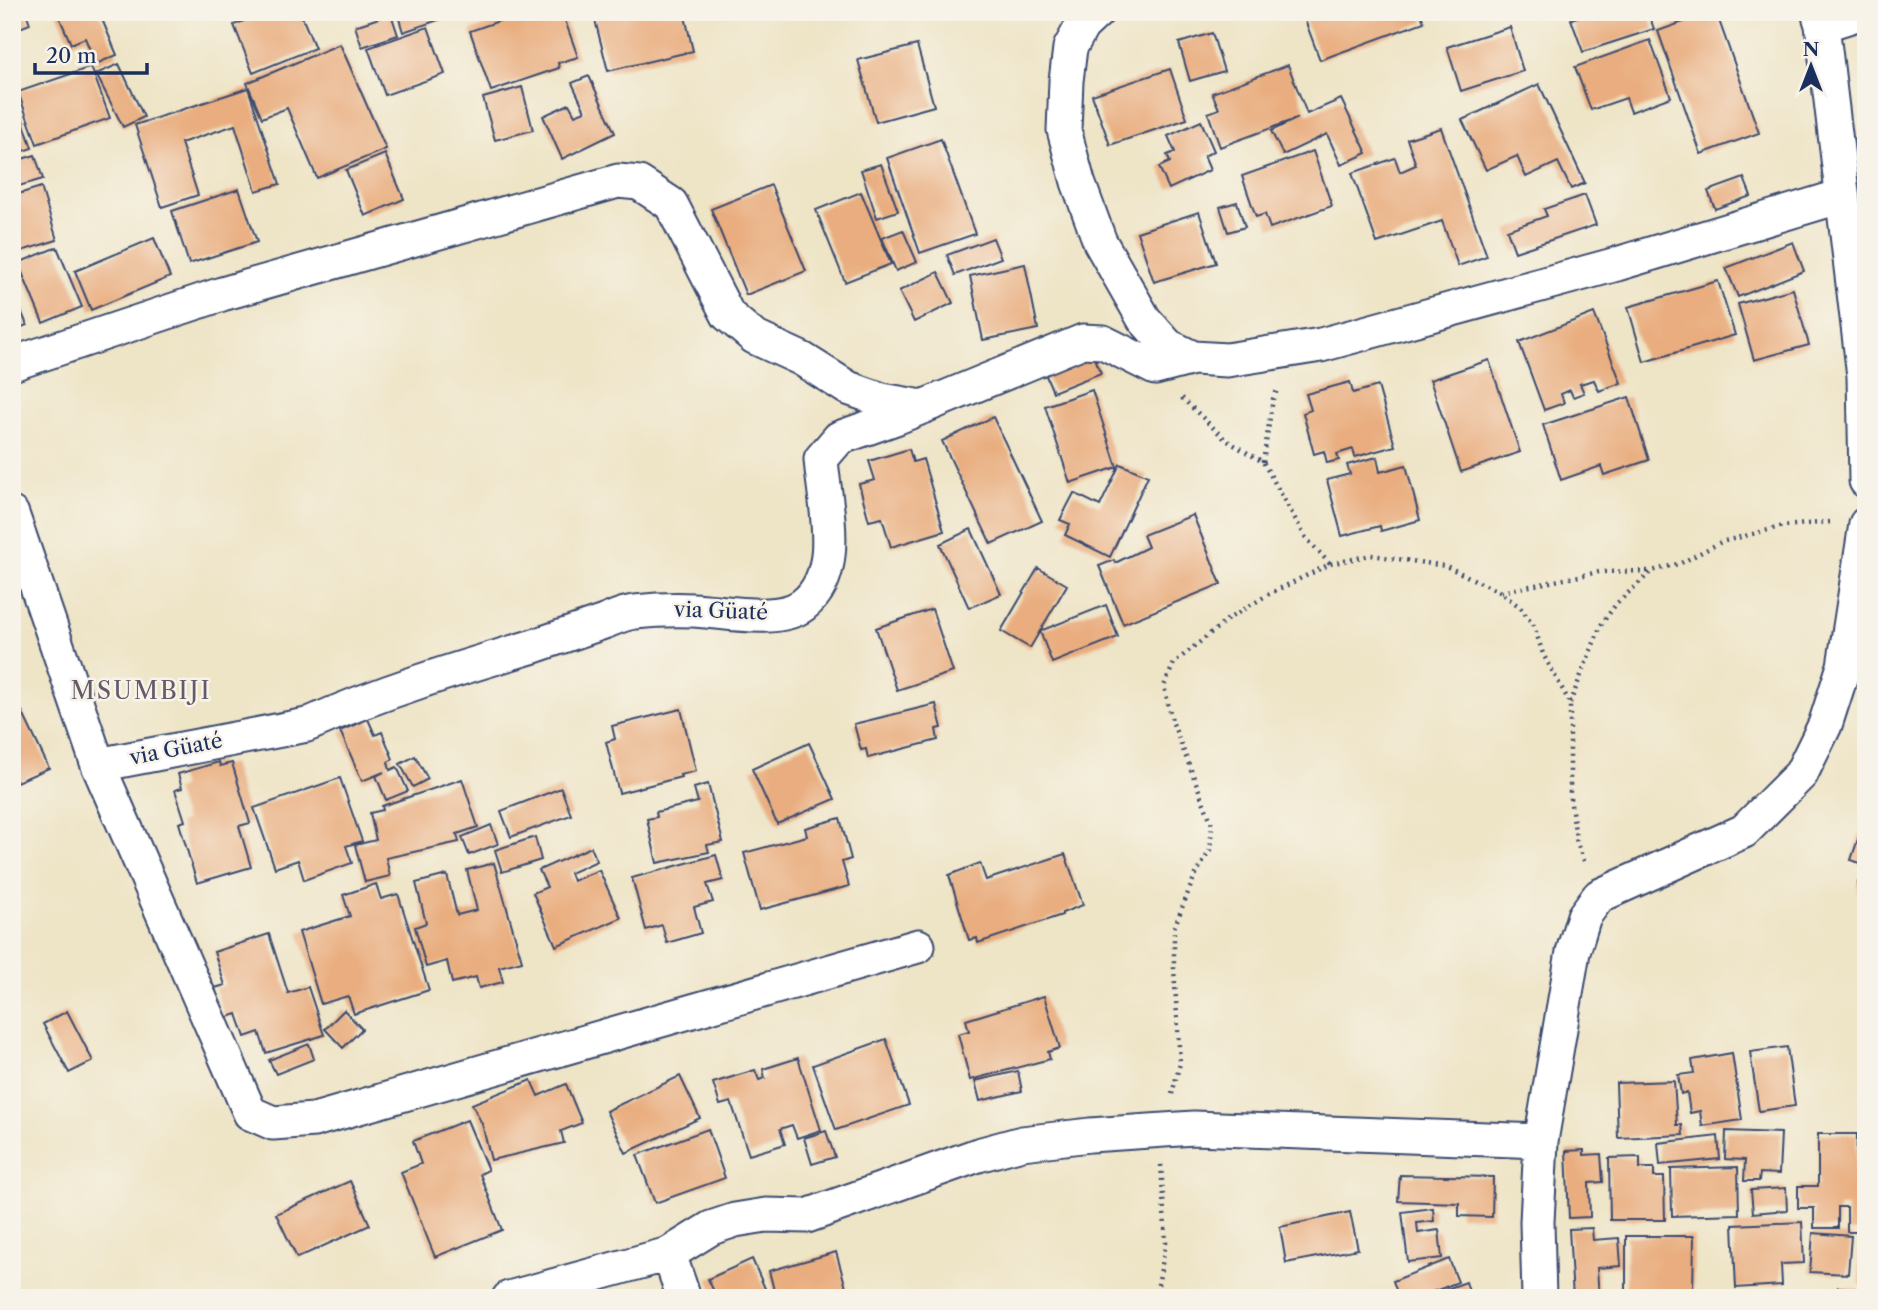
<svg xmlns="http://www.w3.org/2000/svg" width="1878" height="1310" viewBox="0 0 1878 1310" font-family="'Libre Caslon Text',serif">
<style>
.building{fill:#e9ad7f}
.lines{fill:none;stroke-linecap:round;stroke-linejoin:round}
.minor-casing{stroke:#3b4a6e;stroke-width:37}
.path{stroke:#3b4a6e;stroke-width:4.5;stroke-dasharray:2 5;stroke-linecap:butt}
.minor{stroke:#fff;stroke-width:33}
.labels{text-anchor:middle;stroke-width:5;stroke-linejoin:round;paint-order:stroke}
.street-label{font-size:21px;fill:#1b2f5e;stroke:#f7f3e8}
.quarter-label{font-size:24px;letter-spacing:2px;fill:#635b6a;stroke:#f7f3e8}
</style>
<rect width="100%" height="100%" fill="#f7f3e8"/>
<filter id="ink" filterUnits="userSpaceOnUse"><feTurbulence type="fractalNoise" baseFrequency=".0143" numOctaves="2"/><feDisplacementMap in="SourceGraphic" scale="14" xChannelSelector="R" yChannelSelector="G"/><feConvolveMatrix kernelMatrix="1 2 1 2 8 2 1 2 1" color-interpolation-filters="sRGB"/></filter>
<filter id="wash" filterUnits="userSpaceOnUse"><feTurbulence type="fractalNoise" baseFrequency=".00686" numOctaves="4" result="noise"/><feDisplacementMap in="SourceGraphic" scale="28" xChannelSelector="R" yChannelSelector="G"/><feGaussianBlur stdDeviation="1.57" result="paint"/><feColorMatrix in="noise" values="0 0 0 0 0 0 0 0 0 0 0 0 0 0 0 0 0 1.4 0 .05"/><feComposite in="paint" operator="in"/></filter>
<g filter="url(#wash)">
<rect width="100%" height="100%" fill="#eee4c6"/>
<g id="blocks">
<!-- building -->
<path class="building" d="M12,12H18L19,15L26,12L30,24L12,31Z
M57,12H99L117,55L96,64L85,38L71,44Z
M265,12H300L315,48L253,73L234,25Z
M397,12H459V13L403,32Z
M525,12H562L578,57L558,63L559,68L491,91L470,31Z
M593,12H684L693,51L608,71Z
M1302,12H1420L1424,22L1320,60Z
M1592,12H1648L1654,29L1583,52L1571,19Z
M1711,12H1716L1759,133L1701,154L1658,31Z
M391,14L398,35L362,47L355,26Z
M428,27L445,74L385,95L368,48Z
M1510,27L1523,71L1461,91L1447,47Z
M1212,33L1224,71L1190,81L1179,43Z
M1650,40L1671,97L1631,112L1626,98L1591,110L1575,67Z
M340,44L386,149L317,178L287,108L262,118L247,83Z
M917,45L934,106L876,122L858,60Z
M119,64L144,117L123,127L96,74Z
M1288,65L1307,114L1341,99L1367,153L1341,165L1327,134L1283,155L1271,131L1298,118L1220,147L1208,113L1219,109L1212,93Z
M91,67L110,118L37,144L18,92Z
M1170,69L1187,119L1110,145L1092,95Z
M589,76L615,133L562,159L543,116L569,104L575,115L585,111L572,83Z
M1539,84L1585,183L1571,189L1558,162L1526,177L1517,156L1486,170L1462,120Z
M522,87L533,130L495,140L483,98Z
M248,88L280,184L256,191L235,125L181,143L198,195L162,207L135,125Z
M14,94L32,148L12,155V95Z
M1201,121L1214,151L1204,156L1210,170L1169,189L1159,167L1170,162L1167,155L1175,152L1168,136Z
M1441,128L1487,256L1458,266L1442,221L1377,243L1352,173L1395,158L1400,172L1416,165L1407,139Z
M941,139L975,234L920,253L887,158Z
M1313,151L1332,206L1270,228L1265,214L1256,217L1242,176Z
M385,154L404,199L365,216L346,170Z
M35,155L43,179L12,188V162Z
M881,164L898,211L877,218L861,170Z
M1744,178L1751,196L1715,209L1708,191Z
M771,185L806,271L746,295L711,209Z
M41,187L57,240L12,254V196Z
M239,189L257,242L189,264L172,211Z
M861,192L891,264L845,282L816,210Z
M1585,195L1596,225L1515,252L1507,230L1547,216L1544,209Z
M1237,202L1245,227L1228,232L1220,207Z
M1199,212L1216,263L1154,282L1137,232Z
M903,230L917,262L896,271L882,238Z
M154,238L170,277L91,310L75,271Z
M993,238L1001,258L955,275L947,255Z
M1793,242L1804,271L1738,297L1726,268Z
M57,247L82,307L43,323L18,263Z
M1025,264L1038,329L983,340L970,276Z
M938,272L953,303L914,322L899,291Z
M1718,281L1735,335L1644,362L1628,307Z
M12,289L27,325L12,331Z
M1793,289L1809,345L1754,360L1738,304Z
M1594,313L1621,383L1599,391L1594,380L1580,384L1584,393L1573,397L1570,390L1561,394L1564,403L1544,410L1519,342Z
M1092,351L1101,373L1053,392L1044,371Z
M1489,360L1520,452L1461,472L1430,380Z
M1350,382L1353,393L1378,386L1395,446L1355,457L1353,449L1337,454L1339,460L1327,463L1324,451L1314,454L1303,413L1311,410L1306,394Z
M1092,390L1117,467L1070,483L1045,406Z
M1629,397L1649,460L1604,475L1601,466L1561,480L1543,425Z
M993,417L1042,521L991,544L942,441Z
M909,449L913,462L923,459L944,531L891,547L882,518L869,521L859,484L875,480L869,461Z
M1377,457L1380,472L1406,465L1420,520L1381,531L1380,526L1342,536L1327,480L1350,474L1347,465Z
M1120,464L1148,476L1110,557L1065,535L1070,524L1060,520L1074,493L1100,506Z
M1193,515L1221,584L1123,624L1099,566L1114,560L1115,563L1148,547L1143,535Z
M971,529L1001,594L969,608L940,544Z
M1038,568L1067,585L1030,648L1001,631Z
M1106,605L1118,637L1052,663L1040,631Z
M932,609L953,672L897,690L876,628Z
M17,701L49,768L12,784V703Z
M936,704L942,728L936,729L938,740L868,758L866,749L861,750L854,724Z
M681,709L696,771L680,775L681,777L619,793L606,742L615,739L612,726Z
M368,719L375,735L382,732L393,759L388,762L390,770L397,767L408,791L386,800L376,776L384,772L362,781L340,731Z
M809,743L835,799L777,824L752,769Z
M415,756L428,779L413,787L400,764Z
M219,762L220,766L232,763L250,823L239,826L251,867L197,883L179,823L185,821L175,790L182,788L178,774Z
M340,778L362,841L346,846L352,863L304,880L298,860L275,868L254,808Z
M462,779L478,827L457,834L459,842L386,858L390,876L365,882L355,845L376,840L370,813L383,810L382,806Z
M708,784L723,842L707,845L709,852L657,863L647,819L657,817L656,812L698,802L694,788Z
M561,788L571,815L511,837L501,811Z
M840,818L851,859L842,862L849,886L760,910L744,853L807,836L805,828Z
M1865,818H1866V865L1851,860Z
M491,825L498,844L469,855L462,837Z
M535,837L541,860L502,872L495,850Z
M591,847L597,861L570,873L573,881L599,870L621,918L556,946L533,893L547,887L539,870Z
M1065,854L1083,905L1062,913V915L978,943L977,938L969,940L949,875L980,863L986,880Z
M716,855L723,880L707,884L713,902L694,907L701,933L667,943L662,925L646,930L632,878Z
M494,863L522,961L499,967L503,982L479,988L476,977L452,983L447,961L426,967L415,927L426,923L416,883L447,875L457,915L477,910L467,870Z
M1858,882H1866V894H1858Z
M376,884L381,899L398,894L429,990L354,1014L348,996L321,1004L299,932L350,916L343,895Z
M269,934L288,993L308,987L324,1035L266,1053L259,1032L245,1037L237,1014L225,1018L215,988L225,985L214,952Z
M1044,996L1060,1048L1048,1052L1050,1059L970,1080L958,1034L969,1031L966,1020Z
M344,1010L362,1029L343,1048L325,1029Z
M67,1011L93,1061L69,1073L43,1024Z
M886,1039L909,1105L836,1130L813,1065Z
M309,1044L314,1059L276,1074L269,1060Z
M1787,1047L1795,1106L1759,1111L1750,1052Z
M1732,1053L1742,1120L1702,1126L1700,1111L1690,1113L1687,1092L1681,1094L1678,1075L1694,1073L1692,1060Z
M798,1058L821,1130L797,1138L792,1125L780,1129L785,1144L749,1155L731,1102L720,1105L713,1083L755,1070L759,1080L765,1078L763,1069Z
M1018,1071L1022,1091L980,1101L975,1081Z
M680,1076L700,1118L626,1153L606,1111Z
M531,1080L538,1096L566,1084L582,1123L561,1131L564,1143L491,1160L482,1124L472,1104Z
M1674,1081L1677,1125H1682L1683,1135L1618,1138L1616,1083Z
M467,1120L488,1170L480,1174L502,1230L435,1257L401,1172L421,1164L413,1141Z
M708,1129L725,1178L655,1203L637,1155Z
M826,1131L835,1157L812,1164L804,1138Z
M1726,1131L1781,1133L1779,1174L1760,1173L1759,1181H1744L1745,1160L1725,1159Z
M1818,1134H1857L1856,1183H1866V1232H1847V1207H1838V1228H1814V1208H1798V1186H1818Z
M1718,1136L1720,1159L1660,1165L1658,1143Z
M1584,1150V1155L1601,1154L1603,1182L1589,1183L1590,1217L1569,1218L1566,1151Z
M1640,1157V1168H1654V1177H1664L1665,1220H1610L1609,1158Z
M1738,1167L1739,1214L1672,1216L1671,1169Z
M1400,1175L1493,1177L1492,1217L1459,1216V1203L1398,1201Z
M350,1181L370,1225L297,1258L276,1214Z
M1786,1188L1787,1210L1753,1213L1751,1190Z
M1433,1208L1434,1221L1417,1223L1418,1233L1439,1230L1442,1258L1408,1262L1402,1212Z
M1350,1212L1358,1249L1286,1263L1280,1227Z
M1802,1222L1804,1263L1781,1264L1782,1285L1736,1288L1733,1225Z
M1592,1228L1593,1240L1619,1238L1621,1266L1597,1268L1599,1298H1573L1569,1229Z
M1813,1233L1851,1236L1848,1274L1810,1272Z
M1626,1236H1694L1693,1297L1626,1296Z
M836,1252L849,1298H796L795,1294L776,1298L769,1271Z
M1859,1255H1866V1284H1860Z
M752,1259L767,1293L756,1298H717L708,1279Z
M1449,1259L1458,1282L1417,1298H1399L1393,1281Z
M1466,1282L1471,1298H1425V1297Z
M1838,1287L1856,1289V1298H1801V1294H1810V1290L1823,1291V1295H1837Z"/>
</g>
</g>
<g filter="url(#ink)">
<use href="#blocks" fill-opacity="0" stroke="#3b4a6e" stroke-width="2"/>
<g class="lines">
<!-- minor casing -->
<g class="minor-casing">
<path id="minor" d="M1097,12L1082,26L1070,48L1066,81L1064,130L1078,182L1100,242L1144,319L1168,346L1193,358L1227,360L1321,345L1617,264L1842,196
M1818,12L1822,25L1864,376L1866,481
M1822,25L1863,12
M12,364L222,294L618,181L639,183L671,204L728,315L754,337L802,359L848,388L882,400L922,407
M12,514L98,765L250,1113L273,1123L314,1120L918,946
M98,765L307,725C380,692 457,669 534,646C557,638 581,630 604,622C614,618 624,613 635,612C654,610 673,609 693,610C722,611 778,624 803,605C845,573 824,503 821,459L839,438L898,417L1083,341L1103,342L1155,368L1193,358
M669,1254L684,1298
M509,1298L669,1254L711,1228L735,1220L766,1215L807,1216L978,1155L1022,1143L1090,1135L1194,1128L1541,1141
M1539,1298L1537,1222L1541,1141L1573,952L1584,916L1599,896L1744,831L1801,774L1825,725L1844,666L1866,524"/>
</g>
<!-- path -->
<path class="path" d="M1182,398L1226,440L1263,462L1306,538L1330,564
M1263,462L1273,399L1278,388
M1501,592L1599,572L1651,571
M1570,703L1601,625L1616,604L1652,571L1681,563L1721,542L1784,526L1830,522
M1172,1094L1180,1063L1174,969V928L1194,878L1210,850L1212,824L1172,721L1164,686L1174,663L1228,619L1269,594L1330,564L1371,555L1446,566L1500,592L1520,607L1534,626L1543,654L1570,703V798L1577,844L1585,863
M1158,1285L1166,1243L1161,1164"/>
<!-- minor -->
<use href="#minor" class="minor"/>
</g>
</g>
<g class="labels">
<!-- street labels -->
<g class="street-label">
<text transform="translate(721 611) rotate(2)" y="7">via Güaté</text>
<text transform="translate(176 749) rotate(-11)" y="7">via Güaté</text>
</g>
<!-- quarter labels -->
<g class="quarter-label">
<text x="141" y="699">MSUMBIJI</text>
</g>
</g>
<!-- margin -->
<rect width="1878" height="1310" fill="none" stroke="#f7f3e8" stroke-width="42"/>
<!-- north arrow -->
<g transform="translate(1811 66)" stroke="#f7f3e8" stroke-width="5" paint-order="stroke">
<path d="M0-5L12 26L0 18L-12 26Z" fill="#1b2f5e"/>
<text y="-10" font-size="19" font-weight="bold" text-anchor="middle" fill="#1b2f5e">N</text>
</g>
<!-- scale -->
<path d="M35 63v10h112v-10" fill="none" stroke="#1b2f5e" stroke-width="3.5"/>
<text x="46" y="63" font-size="21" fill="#1b2f5e" stroke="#f7f3e8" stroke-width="5" paint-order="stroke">20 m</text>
</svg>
